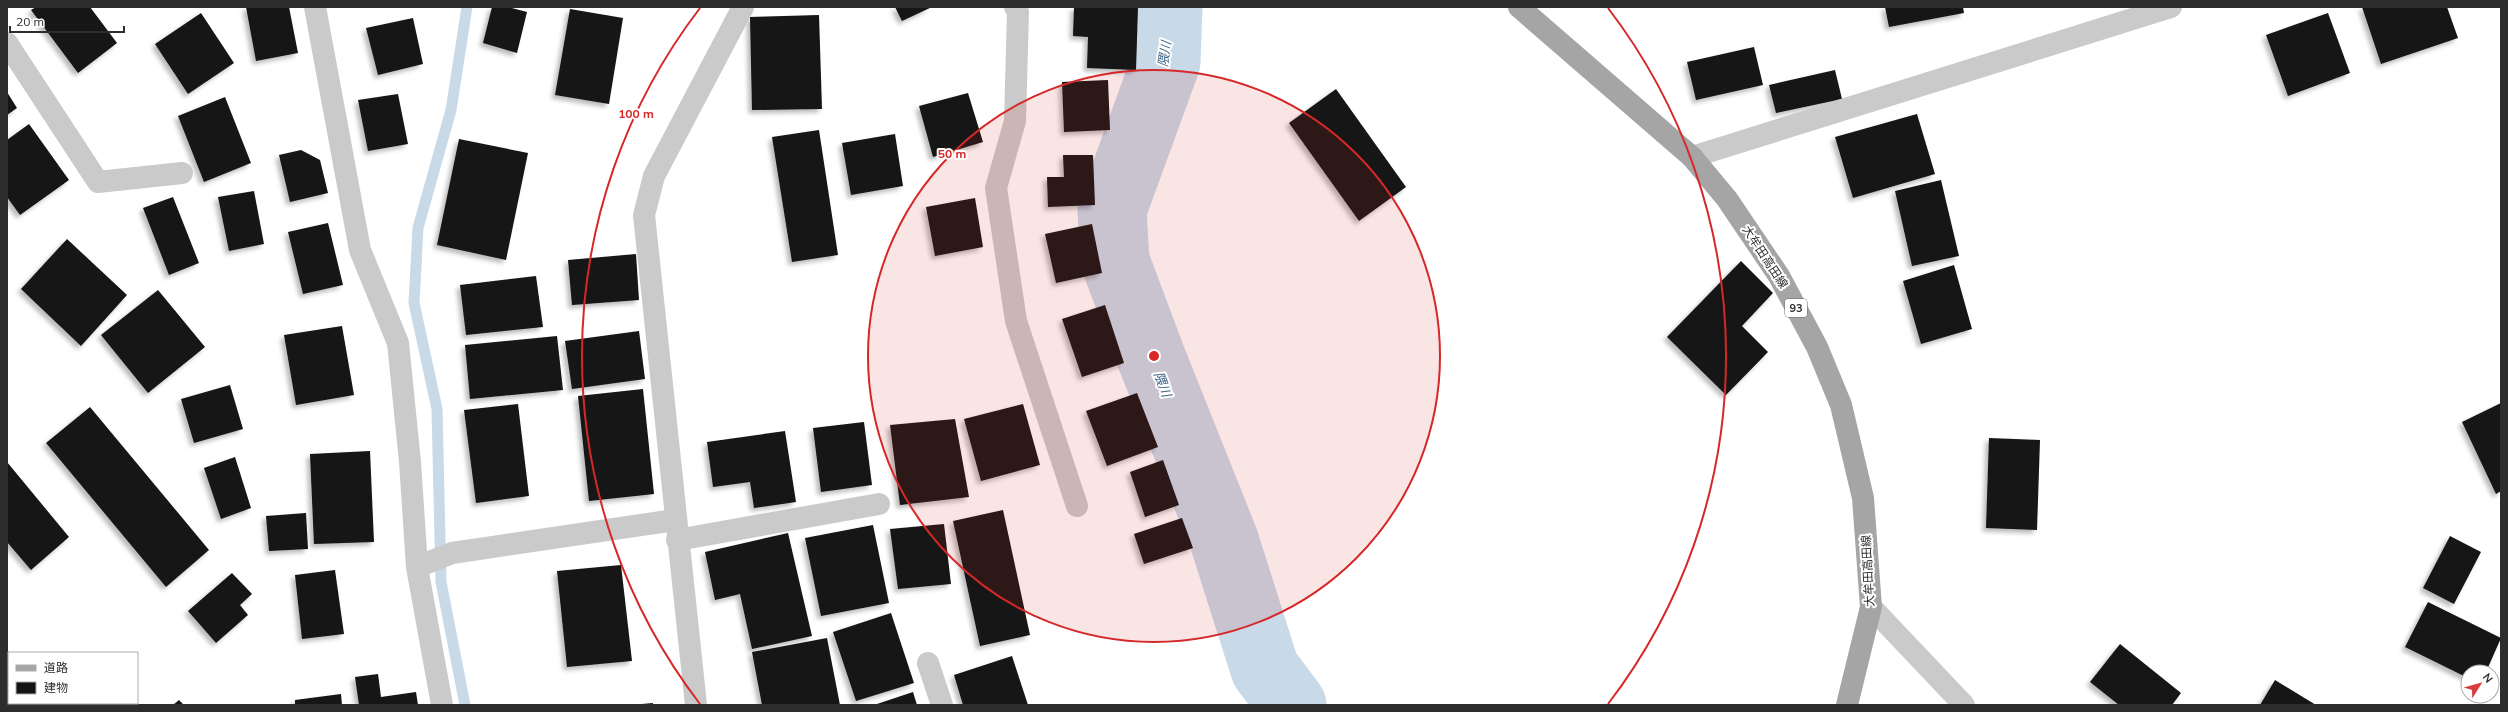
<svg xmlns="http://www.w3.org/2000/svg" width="2508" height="712" viewBox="0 0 2508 712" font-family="Mulish,'Noto Sans JP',sans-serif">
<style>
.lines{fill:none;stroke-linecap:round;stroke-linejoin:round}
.stream{stroke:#c8d9e8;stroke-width:11}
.river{stroke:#c8d9e8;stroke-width:69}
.building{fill:#141414;filter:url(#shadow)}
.street{stroke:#cacaca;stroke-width:22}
.primary{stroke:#a5a5a5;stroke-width:22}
.ring{fill:none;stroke:#d62828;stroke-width:2}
.labels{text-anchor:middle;stroke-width:4;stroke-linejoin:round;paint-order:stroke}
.shield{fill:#fff;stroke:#6c6c6c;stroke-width:1}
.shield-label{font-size:11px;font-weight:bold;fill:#2d2d2d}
.street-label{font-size:12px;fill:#2d2d2d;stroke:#fff}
.water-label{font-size:13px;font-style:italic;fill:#426688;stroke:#fff}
.centre{fill:#d62828;stroke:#fff;stroke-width:2}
.ring-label{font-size:12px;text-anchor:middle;font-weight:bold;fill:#d62828;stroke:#fff;stroke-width:4;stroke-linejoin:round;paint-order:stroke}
</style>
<defs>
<filter id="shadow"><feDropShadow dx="-3.5" dy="3.5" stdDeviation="2" flood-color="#0004"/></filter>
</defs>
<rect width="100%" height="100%" fill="#fff"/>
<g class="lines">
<!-- stream -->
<path class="stream" d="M465,705L441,582L437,409L414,303L418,228L451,110L467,7"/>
<!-- river -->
<path class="river" d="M1168,7L1166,62L1112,210L1115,261L1151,357L1224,540L1265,669L1292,705"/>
</g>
<!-- building -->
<path class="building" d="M36,7H90L117,43L78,73L31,10Z
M246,7H289L298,53L256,61Z
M492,7H508L527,12L517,53L483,43Z
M895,7H932L902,21Z
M1074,7H1138L1136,70L1087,68L1088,37L1073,36Z
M1885,7H1963L1964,13L1889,27Z
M2362,7H2447L2458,38L2381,64Z
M570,9L623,18L609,104L555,95Z
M201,13L234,63L188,94L155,44Z
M2328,13L2350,73L2288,96L2266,35Z
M819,15L822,109L752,110L750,17Z
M413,18L423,64L378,75L366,28Z
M1754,47L1763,85L1696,100L1687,62Z
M1835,70L1842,99L1776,113L1769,85Z
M1108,80L1110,130L1064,132L1062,82Z
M1336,89L1406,187L1359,221L1289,123Z
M7,92L17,108L7,115Z
M968,93L983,142L933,157L919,106Z
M398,94L408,144L368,151L358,100Z
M225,97L251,163L204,182L178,116Z
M1917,114L1935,174L1853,198L1835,137Z
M29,124L69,180L20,215L7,197V140Z
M819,130L838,255L792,262L772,137Z
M895,134L903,186L851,195L842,143Z
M459,139L528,153L506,260L437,245Z
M301,150L320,160L328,193L290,202L279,155Z
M1063,155H1093L1095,205L1048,207L1047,177H1064Z
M1941,180L1959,256L1912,266L1895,191Z
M254,191L264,244L229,251L218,197Z
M173,197L199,263L169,275L143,208Z
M975,198L983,247L935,256L926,207Z
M328,223L343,285L303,294L288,232Z
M1092,224L1102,273L1056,283L1045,234Z
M67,239L127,295L81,346L21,289Z
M636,254L639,300L572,305L568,260Z
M1741,261L1773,293L1742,326L1768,352L1726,395L1667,337Z
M1954,265L1972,329L1921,344L1903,281Z
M536,276L543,327L466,335L460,285Z
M158,290L205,347L148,393L101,335Z
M1105,305L1124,363L1082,377L1062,319Z
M342,326L354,395L296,405L284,335Z
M639,331L645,379L572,389L565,341Z
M557,336L563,390L470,399L465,345Z
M230,385L243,429L194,443L181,399Z
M643,389L654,494L589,501L578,396Z
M1137,393L1158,447L1107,466L1086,411Z
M2501,403V491L2496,494L2462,422Z
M518,404L529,496L476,503L464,410Z
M1023,404L1040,465L981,481L964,419Z
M90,407L209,550L166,587L46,443Z
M955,419L969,497L900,505L890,425Z
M864,422L872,485L821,492L813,428Z
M785,431L796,502L754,508L750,482L713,487L707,442Z
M1989,438L2040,440L2037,530L1986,528Z
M370,451L374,542L314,544L310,454Z
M235,457L251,508L221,519L204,468Z
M1163,460L1179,505L1145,517L1130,472Z
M7,462L69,537L31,570L7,542Z
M1003,510L1030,635L980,646L953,521Z
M306,513L308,549L269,551L266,516Z
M1182,518L1193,548L1144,564L1134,534Z
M944,524L951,584L898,589L890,529Z
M873,525L889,603L821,616L805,538Z
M788,533L812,636L752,649L740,594L715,600L705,552Z
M2450,536L2481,552L2454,604L2423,588Z
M621,565L632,661L567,667L557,571Z
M335,570L344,634L302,639L295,575Z
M232,573L252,594L240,605L248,615L216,643L188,611Z
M2428,602L2501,638L2486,672H2468V678L2405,647Z
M891,613L914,683L856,701L833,632Z
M827,638L840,705H762L752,652Z
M2120,644L2181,693L2172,705H2119L2090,682Z
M1012,656L1028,705H963L954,675Z
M378,674L381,697L416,692L418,705H359L355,677Z
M2275,680L2316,705H2260Z
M913,692L917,705H874Z
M341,694L342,705H295V700Z
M179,700L184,705H173Z
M653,703V705H642V704Z"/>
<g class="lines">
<!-- street -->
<path class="street" d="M315,7L360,250L398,343L410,462L417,567L452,553L675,520
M1015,7L1018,12L1015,121L996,188L1016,321L1077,506
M7,43L98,182L182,173
M1692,157L2171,7
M677,540L879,504
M417,567L442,705
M1871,607L1964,705
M928,663L942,705
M696,705L644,215L654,176L743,7"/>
<!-- primary -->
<path class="primary" d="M1519,7L1692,157L1727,199L1779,276L1817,347L1841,405L1863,498L1871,607L1847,705"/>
</g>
<!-- distance rings -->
<circle cx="1154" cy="356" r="286" fill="#d62828" fill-opacity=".12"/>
<g class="ring">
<circle cx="1154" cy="356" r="286"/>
<path d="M700 704A572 572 0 0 1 700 8M1608 8A572 572 0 0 1 1608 704"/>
</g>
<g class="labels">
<!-- shield labels -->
<rect class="shield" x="1785" y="299" width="22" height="18" rx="3"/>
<g class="shield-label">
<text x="1796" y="312">93</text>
</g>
<!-- street labels -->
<g class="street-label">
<text transform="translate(1765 257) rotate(57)" y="4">大牟田高田線</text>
<text transform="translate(1868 571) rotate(-93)" y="4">大牟田高田線</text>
</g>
<!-- water labels -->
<g class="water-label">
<text transform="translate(1164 54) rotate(-82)" y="5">隈川</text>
<text transform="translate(1163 384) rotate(69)" y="5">隈川</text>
</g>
</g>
<circle cx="1154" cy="356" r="6" class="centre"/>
<g class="ring-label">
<text x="636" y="118">100 m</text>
<text x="952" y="158">50 m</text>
</g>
<!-- border -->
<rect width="2508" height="712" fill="none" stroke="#2d2d2d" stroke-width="16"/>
<!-- legend -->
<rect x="8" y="652" width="130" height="52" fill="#ffffff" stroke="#ababab"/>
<rect x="16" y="665" width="20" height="6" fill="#a5a5a5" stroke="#ababab"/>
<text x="44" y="672" font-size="12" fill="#2d2d2d">道路</text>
<rect x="16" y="682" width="20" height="12" fill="#141414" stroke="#ababab"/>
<text x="44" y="692" font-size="12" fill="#2d2d2d">建物</text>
<!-- north arrow -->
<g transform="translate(2480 684) rotate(53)"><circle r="19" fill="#ffffff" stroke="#ababab"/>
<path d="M0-3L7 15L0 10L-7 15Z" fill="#d73e3c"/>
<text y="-6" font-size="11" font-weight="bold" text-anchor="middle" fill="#2d2d2d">N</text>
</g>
<!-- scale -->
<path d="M10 26v6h114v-6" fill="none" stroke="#2d2d2d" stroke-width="2"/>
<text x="16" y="26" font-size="12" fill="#2d2d2d" stroke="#ffffff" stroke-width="3" paint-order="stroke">20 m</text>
</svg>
